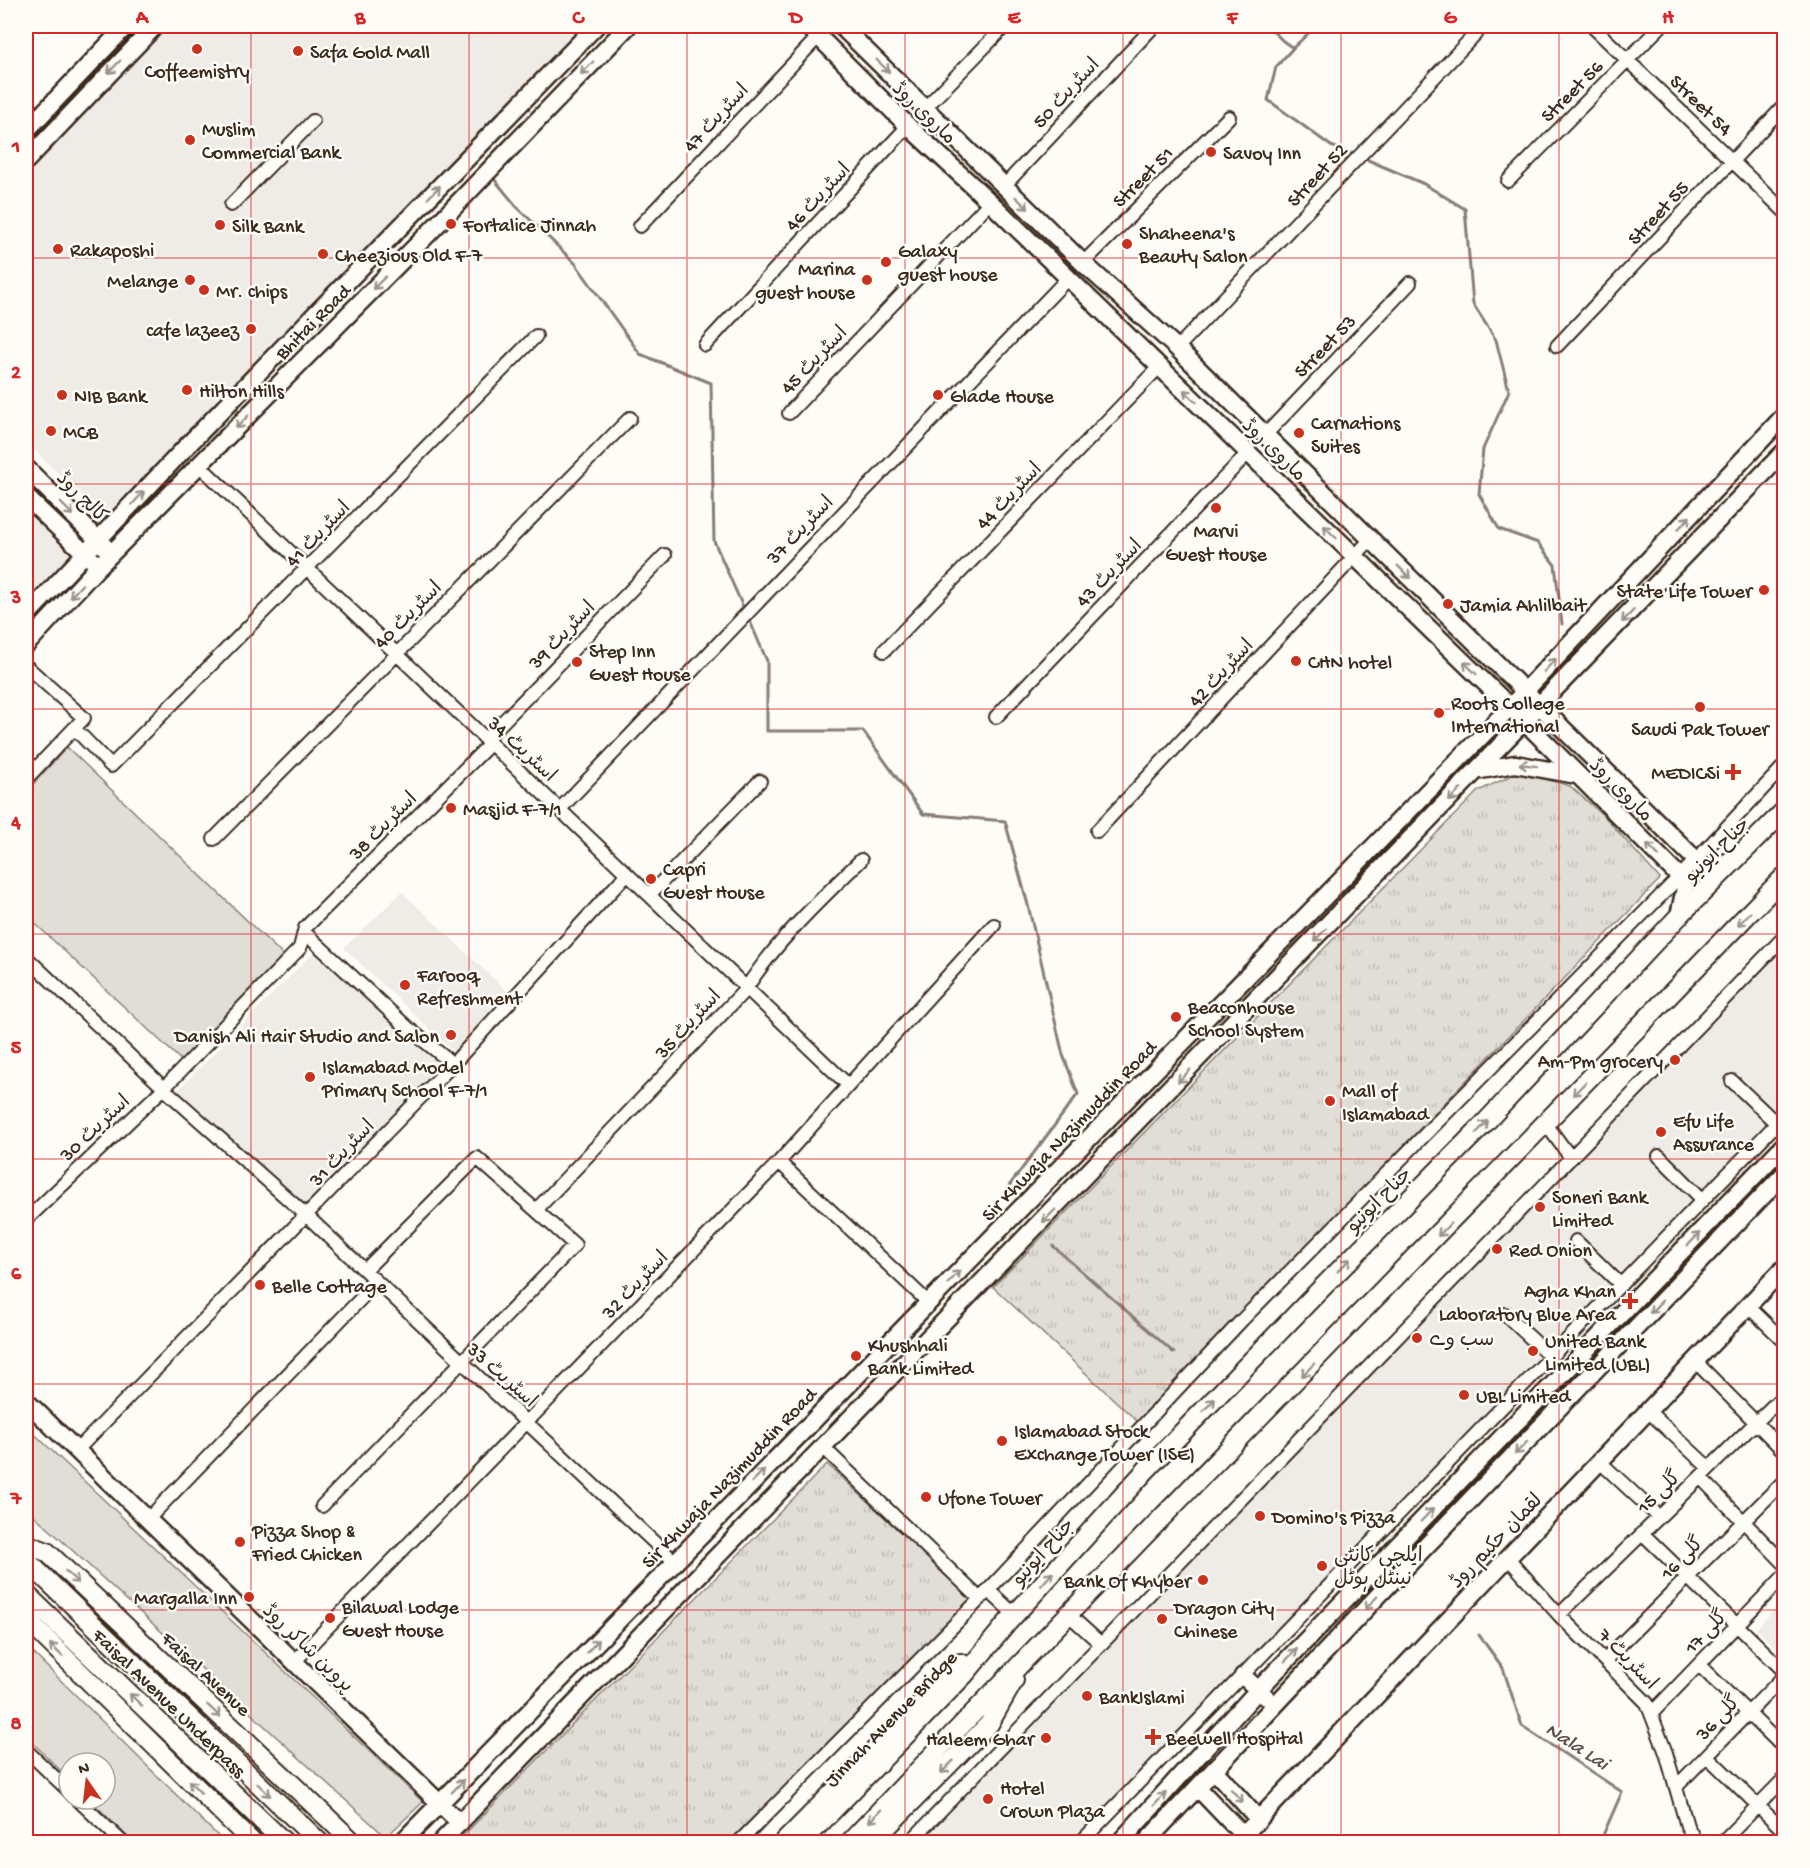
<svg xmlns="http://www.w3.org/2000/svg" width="1810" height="1868" viewBox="0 0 1810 1868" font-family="'Gochi Hand','Playpen Sans Arabic',sans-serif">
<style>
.built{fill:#efece7}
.grass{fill:url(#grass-tufts);stroke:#8e847a;stroke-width:1.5}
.park{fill:#e1ded7;stroke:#8e847a;stroke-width:1.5}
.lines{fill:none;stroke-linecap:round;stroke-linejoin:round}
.stream{stroke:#887d74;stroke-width:3}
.street-casing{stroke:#3b2a1e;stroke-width:16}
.secondary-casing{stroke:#3b2a1e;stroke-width:21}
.primary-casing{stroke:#3b2a1e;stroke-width:22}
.street{stroke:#fdfcf7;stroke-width:12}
.secondary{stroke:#fdfcf7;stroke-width:16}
.primary{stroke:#fdfcf7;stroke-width:18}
.oneway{stroke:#9c938a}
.grid{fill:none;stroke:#d62828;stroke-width:1.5;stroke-opacity:0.55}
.poi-dot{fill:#c8321e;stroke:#fdfcf7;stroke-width:2}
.labels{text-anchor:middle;stroke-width:5;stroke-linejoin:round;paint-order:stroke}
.poi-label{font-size:20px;fill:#3b2a1e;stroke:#fdfcf7;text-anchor:start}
.street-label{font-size:20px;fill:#3b2a1e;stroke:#fdfcf7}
.water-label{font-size:21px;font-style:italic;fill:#615349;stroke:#fdfcf7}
.neatline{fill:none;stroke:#d62828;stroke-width:2}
.grid-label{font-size:20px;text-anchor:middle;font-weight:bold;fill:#d62828}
</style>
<defs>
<pattern id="grass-tufts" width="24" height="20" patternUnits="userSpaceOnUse" patternTransform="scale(1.5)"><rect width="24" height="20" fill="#e1ded7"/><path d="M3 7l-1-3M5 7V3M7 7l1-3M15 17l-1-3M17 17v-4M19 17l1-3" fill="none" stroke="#c2bfb8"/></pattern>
</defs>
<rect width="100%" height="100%" fill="#fdfcf7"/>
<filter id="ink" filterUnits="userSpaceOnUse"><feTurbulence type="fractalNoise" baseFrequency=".0167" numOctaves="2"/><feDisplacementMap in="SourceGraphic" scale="12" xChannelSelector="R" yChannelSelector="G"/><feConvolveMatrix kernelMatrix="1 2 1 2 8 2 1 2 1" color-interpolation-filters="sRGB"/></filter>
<g filter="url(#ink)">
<!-- built -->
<path class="built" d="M170,26H583L107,521L26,442V175Z
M26,493L82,546L26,605Z
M402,892L510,994L454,1052L344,948Z
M1784,937V1116L1081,1842H910Z
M322,944L444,1061L305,1211L175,1093Z
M1784,1599V1656L1756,1629Z"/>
<!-- grass -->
<path class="grass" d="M1519,772L1570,786L1605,817L1660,879L1138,1422L993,1287L1478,791Z
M827,1464L974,1600L751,1842H457Z"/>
<!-- park -->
<path class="park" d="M67,747L286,958L183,1062L26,915V792Z
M26,1426L423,1802L386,1837L26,1508Z
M26,1646L224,1842H133L89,1799H105V1763H69V1779L26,1736Z"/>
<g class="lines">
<!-- stream -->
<path class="stream" d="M1268,26L1283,41L1293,48L1276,67L1268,100L1331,146L1350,153
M1294,47L1316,26
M1368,160L1424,184L1465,209L1473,304L1496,340L1509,391L1483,449L1479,494L1499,529L1538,543L1555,565L1562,624
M494,179L517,207L575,263L640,354L711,383L714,541L743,607
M749,619L767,661V731H863L923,814L1005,821L1028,905L1063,1055L1078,1094L1009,1186
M1053,1246L1174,1353
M1479,1635L1503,1668L1522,1726L1622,1792L1600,1842"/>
<!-- street casing -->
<g class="street-casing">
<path id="street" d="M1592,26L1784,211
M926,107L1005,26
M1508,181L1661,26
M1004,186L1154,26
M231,205L313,121
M640,226L819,36
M1083,263L1229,117
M705,345L908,126
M1557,346L1784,106
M1177,348L1483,26
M789,413L990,202
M1265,435L1410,283
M199,465L847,1084
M884,651L1160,366
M26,666L84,718L26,779
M996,717L1248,453
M75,729L111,766L536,336
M485,740L665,555
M560,809L1068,278
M1097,831L1371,539
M214,839L630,418
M649,895L760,781
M306,934L408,1028L453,1064
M26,957L170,1094L307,1216L674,1561
M1732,1081L1777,1124
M1546,1124L1571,1158
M1659,1156L1703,1200
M779,1162L929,1303
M537,1209L745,990C777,940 819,901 861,860
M26,1220L164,1088L300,948L305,928L489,745
M1576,1241L1621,1285
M1747,1305L1784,1341
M1505,1314L1551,1357
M1694,1360L1784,1451
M1647,1410L1709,1468
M824,1448L980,1599
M77,1450L453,1064L626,875
M1599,1461L1659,1517
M1700,1477L1784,1563
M322,1506L575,1245L477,1158L365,1270
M148,1519L377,1282
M1642,1533L1784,1671
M1507,1557L1559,1615L1647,1703L1666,1753L1687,1826L1696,1842
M988,1590L1014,1614
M1068,1614L1101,1644
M1559,1615L1784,1395
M1605,1660L1784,1481
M294,1662L779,1162L994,925
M1699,1665L1784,1748
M1653,1712L1784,1576
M26,1750L69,1791
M1707,1756L1784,1831
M1677,1786L1784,1676
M77,1799L122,1842
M739,1842L980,1599L1242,1320L1696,860L1784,766
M910,1842L1784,937
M1081,1842L1784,1116
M1722,1842L1784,1779"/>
</g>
<!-- secondary casing -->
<g class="secondary-casing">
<path id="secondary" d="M808,26L908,126L990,202L1510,707L1679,876L1685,888L1679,916
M841,26L1083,263L1177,348L1696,860C1710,873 1719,867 1734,858
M26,131L126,26
M26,161L155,26
M26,468L106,548
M26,497L94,562
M26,616L184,449L596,26
M26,645L98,567L429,233L628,26
M1481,770L1515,764L1577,775
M26,1401L460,1823
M1243,1676L1266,1697
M1215,1771L1259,1820
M1198,1788L1244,1836
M402,1842L1510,707L1784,416
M441,1842L1784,452
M1120,1842L1258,1690L1784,1145
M1146,1842L1376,1598L1784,1174
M1237,1842L1784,1268"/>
</g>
<!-- primary casing -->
<g class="primary-casing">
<path id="primary" d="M26,1544L47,1552L353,1842
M26,1560L319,1842
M26,1594L284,1842
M26,1619L252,1842
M784,1842L961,1663
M802,1842L965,1674L1008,1622L1147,1469L1309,1301L1482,1126L1679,916L1784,811
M850,1842C1158,1518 1473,1199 1784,877
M872,1842L989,1724L1014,1680"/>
</g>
<!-- street -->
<use href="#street" class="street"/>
<!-- secondary -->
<use href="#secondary" class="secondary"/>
<!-- primary -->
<use href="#primary" class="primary"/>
</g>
<!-- one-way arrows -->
<defs><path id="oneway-shaft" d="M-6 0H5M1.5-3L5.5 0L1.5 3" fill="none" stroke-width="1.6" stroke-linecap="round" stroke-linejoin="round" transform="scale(1.5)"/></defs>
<g class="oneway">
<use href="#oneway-shaft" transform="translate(883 66) rotate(44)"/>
<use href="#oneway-shaft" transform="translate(114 67) rotate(134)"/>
<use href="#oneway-shaft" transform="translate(587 68) rotate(134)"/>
<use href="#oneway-shaft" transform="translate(434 192) rotate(-46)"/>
<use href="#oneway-shaft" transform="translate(1022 203) rotate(44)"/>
<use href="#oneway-shaft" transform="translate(379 283) rotate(135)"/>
<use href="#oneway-shaft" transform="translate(1190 396) rotate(-136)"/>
<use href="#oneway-shaft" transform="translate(242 422) rotate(135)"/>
<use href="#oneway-shaft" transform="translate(138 498) rotate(-47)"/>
<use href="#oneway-shaft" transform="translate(67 509) rotate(45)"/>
<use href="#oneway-shaft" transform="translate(1684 523) rotate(-47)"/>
<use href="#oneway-shaft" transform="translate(1330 532) rotate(-136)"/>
<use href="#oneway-shaft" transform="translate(1404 572) rotate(45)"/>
<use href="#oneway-shaft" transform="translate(76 591) rotate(133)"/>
<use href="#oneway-shaft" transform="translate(1628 616) rotate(134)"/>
<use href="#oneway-shaft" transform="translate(1550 665) rotate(-47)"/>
<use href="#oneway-shaft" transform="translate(1470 668) rotate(-136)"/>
<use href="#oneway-shaft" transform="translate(1528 765) rotate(-173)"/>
<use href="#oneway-shaft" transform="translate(1455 795) rotate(134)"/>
<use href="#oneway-shaft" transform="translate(1653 850) rotate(-135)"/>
<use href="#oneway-shaft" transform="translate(1744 919) rotate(134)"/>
<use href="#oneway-shaft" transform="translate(1320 935) rotate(134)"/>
<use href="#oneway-shaft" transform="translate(1184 1076) rotate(134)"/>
<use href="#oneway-shaft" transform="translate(1579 1089) rotate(134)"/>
<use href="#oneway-shaft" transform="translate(1482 1127) rotate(-46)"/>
<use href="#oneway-shaft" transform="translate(1049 1216) rotate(134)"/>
<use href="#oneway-shaft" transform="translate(1444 1230) rotate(134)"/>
<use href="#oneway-shaft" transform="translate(1694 1239) rotate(-46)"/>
<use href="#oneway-shaft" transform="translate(1344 1265) rotate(-45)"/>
<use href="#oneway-shaft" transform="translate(954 1277) rotate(-46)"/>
<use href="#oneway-shaft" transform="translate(1656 1307) rotate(134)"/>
<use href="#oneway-shaft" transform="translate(1308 1370) rotate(134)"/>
<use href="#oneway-shaft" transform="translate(1209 1405) rotate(-46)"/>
<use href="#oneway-shaft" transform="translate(1521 1448) rotate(134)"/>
<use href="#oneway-shaft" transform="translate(758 1476) rotate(-45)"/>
<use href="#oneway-shaft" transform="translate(1427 1515) rotate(-46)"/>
<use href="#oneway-shaft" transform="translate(72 1577) rotate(43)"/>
<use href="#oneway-shaft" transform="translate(1047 1579) rotate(-48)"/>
<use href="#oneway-shaft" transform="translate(1371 1603) rotate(134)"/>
<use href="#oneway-shaft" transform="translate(593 1646) rotate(-46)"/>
<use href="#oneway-shaft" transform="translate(56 1650) rotate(-135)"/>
<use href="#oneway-shaft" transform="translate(1291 1655) rotate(-46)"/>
<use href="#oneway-shaft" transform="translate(136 1700) rotate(-136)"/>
<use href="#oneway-shaft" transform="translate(214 1711) rotate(43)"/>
<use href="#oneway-shaft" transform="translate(947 1767) rotate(135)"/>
<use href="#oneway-shaft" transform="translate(458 1786) rotate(-46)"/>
<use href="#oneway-shaft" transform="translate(195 1787) rotate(-135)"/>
<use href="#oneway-shaft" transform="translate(264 1790) rotate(44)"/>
<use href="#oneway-shaft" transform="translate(1237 1796) rotate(48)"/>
<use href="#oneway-shaft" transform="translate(1160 1799) rotate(-48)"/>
<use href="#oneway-shaft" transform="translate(875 1816) rotate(134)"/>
</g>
</g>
<!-- grid -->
<path class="grid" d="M251,26V1842M469,26V1842M687,26V1842M905,26V1842M1123,26V1842M1341,26V1842M1559,26V1842M26,258H1784M26,484H1784M26,709H1784M26,934H1784M26,1159H1784M26,1384H1784M26,1610H1784"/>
<!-- markers -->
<g class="poi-dot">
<circle cx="197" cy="49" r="6"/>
<circle cx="298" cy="51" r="6"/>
<circle cx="190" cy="140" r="6"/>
<circle cx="1211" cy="152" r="6"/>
<circle cx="451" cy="224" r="6"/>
<circle cx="220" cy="225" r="6"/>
<circle cx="1127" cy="244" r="6"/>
<circle cx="58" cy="249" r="6"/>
<circle cx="323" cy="254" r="6"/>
<circle cx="886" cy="262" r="6"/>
<circle cx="190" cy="280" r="6"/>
<circle cx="867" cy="280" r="6"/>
<circle cx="204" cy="290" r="6"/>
<circle cx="251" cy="329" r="6"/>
<circle cx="187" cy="390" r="6"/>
<circle cx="62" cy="395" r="6"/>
<circle cx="938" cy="395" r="6"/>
<circle cx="51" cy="431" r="6"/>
<circle cx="1299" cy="433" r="6"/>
<circle cx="1216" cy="508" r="6"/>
<circle cx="1764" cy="590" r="6"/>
<circle cx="1448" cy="604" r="6"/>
<circle cx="1296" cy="661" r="6"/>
<circle cx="577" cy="662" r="6"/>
<circle cx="1700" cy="707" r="6"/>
<circle cx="1439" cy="713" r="6"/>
<path d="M1730 763h6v6h6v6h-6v6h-6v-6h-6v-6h6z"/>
<circle cx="451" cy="808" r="6"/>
<circle cx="651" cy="879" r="6"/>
<circle cx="405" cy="985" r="6"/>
<circle cx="1176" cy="1017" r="6"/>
<circle cx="451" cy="1035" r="6"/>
<circle cx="1675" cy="1060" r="6"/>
<circle cx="310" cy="1077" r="6"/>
<circle cx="1330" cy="1101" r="6"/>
<circle cx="1661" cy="1132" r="6"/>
<circle cx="1540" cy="1207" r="6"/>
<circle cx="1497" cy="1249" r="6"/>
<circle cx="260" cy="1285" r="6"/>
<path d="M1627 1292h6v6h6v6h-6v6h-6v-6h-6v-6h6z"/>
<circle cx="1417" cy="1338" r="6"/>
<circle cx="1533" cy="1351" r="6"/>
<circle cx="856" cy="1356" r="6"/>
<circle cx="1464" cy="1395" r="6"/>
<circle cx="1002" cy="1441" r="6"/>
<circle cx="926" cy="1497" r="6"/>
<circle cx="1260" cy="1516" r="6"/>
<circle cx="240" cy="1542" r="6"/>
<circle cx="1322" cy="1566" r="6"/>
<circle cx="1203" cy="1580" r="6"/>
<circle cx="249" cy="1597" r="6"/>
<circle cx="330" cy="1618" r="6"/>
<circle cx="1162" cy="1619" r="6"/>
<circle cx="1087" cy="1696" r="6"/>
<path d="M1150 1728h6v6h6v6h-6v6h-6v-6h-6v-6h6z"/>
<circle cx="1046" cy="1738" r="6"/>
<circle cx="988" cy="1799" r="6"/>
</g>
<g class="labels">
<!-- poi labels -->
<g class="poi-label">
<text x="310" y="58">Safa Gold Mall</text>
<text x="197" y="77" text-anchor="middle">Coffeemistry</text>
<text x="202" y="135">Muslim<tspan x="202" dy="23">Commercial Bank</tspan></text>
<text x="1223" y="159">Savoy Inn</text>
<text x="463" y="231">Fortalice Jinnah</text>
<text x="232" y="232">Silk Bank</text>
<text x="1139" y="239">Shaheena's<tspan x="1139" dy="23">Beauty Salon</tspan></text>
<text x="70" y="256">Rakaposhi</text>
<text x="898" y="257">Galaxy<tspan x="898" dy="23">guest house</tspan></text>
<text x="335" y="261">Cheezious Old F-7</text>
<text x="855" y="275" text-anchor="end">Marina<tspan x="855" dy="23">guest house</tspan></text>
<text x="178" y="287" text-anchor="end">Melange</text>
<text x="216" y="297">Mr. chips</text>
<text x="239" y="336" text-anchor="end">cafe lazeez</text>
<text x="199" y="397">Hilton Hills</text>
<text x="74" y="402">NIB Bank</text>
<text x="950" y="402">Glade House</text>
<text x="1311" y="429">Carnations<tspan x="1311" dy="23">Suites</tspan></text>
<text x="63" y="438">MCB</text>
<text x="1216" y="537" text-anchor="middle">Marvi<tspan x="1216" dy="23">Guest House</tspan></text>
<text x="1752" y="597" text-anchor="end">State Life Tower</text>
<text x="1460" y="611">Jamia Ahlilbait</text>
<text x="589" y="657">Step Inn<tspan x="589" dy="23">Guest House</tspan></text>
<text x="1308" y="668">CHN hotel</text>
<text x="1451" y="709">Roots College<tspan x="1451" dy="23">International</tspan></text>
<text x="1700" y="735" text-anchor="middle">Saudi Pak Tower</text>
<text x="1720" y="779" text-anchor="end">MEDICSi</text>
<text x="463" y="815">Masjid F-7/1</text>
<text x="663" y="875">Capri<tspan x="663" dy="23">Guest House</tspan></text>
<text x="417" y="981">Farooq<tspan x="417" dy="23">Refreshment</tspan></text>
<text x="1188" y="1013">Beaconhouse<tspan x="1188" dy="23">School System</tspan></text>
<text x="439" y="1042" text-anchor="end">Danish Ali Hair Studio and Salon</text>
<text x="1663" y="1067" text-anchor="end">Am-Pm grocery</text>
<text x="322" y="1073">Islamabad Model<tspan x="322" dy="23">Primary School F-7/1</tspan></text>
<text x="1342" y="1097">Mall of<tspan x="1342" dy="23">Islamabad</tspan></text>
<text x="1673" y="1127">Efu Life<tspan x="1673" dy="23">Assurance</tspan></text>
<text x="1552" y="1203">Soneri Bank<tspan x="1552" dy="23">Limited</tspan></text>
<text x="1509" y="1256">Red Onion</text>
<text x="272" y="1292">Belle Cottage</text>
<text x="1616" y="1297" text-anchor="end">Agha Khan<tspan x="1616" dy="23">Laboratory Blue Area</tspan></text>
<text x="1429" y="1345">سب وے</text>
<text x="1545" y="1347">United Bank<tspan x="1545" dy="23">Limited (UBL)</tspan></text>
<text x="868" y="1351">Khushhali<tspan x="868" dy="23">Bank Limited</tspan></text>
<text x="1476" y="1402">UBL Limited</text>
<text x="1014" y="1437">Islamabad Stock<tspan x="1014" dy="23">Exchange Tower (ISE)</tspan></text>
<text x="938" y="1504">Ufone Tower</text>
<text x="1272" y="1523">Domino's Pizza</text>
<text x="252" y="1537">Pizza Shop &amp;<tspan x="252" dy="23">Fried Chicken</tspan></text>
<text x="1334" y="1561">ایلچی کانٹی<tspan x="1334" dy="23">نینٹل ہوٹل</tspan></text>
<text x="1191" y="1587" text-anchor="end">Bank Of Khyber</text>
<text x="237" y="1604" text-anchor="end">Margalla Inn</text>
<text x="342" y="1613">Bilawal Lodge<tspan x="342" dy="23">Guest House</tspan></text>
<text x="1174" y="1614">Dragon City<tspan x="1174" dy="23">Chinese</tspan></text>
<text x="1099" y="1703">BankIslami</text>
<text x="1166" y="1744">Beewell Hospital</text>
<text x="1034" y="1745" text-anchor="end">Haleem Ghar</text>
<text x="1000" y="1794">Hotel<tspan x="1000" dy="23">Crown Plaza</tspan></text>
</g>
<!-- street labels -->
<g class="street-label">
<text transform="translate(1571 90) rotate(-45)" y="7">Street 56</text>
<text transform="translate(1065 92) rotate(-47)" y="7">اسٹریٹ 50</text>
<text transform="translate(1702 104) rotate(44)" y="7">Street 54</text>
<text transform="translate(925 112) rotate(44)" y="7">ماروی روڈ</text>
<text transform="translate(715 117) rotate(-47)" y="7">اسٹریٹ 47</text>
<text transform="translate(1316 174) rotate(-47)" y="7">Street 52</text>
<text transform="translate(1142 176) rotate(-45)" y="7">Street 51</text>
<text transform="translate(817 196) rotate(-47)" y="7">اسٹریٹ 46</text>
<text transform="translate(1657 212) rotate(-47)" y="7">Street 55</text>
<text transform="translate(312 321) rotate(-45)" y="7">Bhitai Road</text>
<text transform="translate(1324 345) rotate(-46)" y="7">Street 53</text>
<text transform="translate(813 359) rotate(-46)" y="7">اسٹریٹ 45</text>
<text transform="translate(1275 449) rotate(44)" y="7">ماروی روڈ</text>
<text transform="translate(1008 495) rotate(-46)" y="7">اسٹریٹ 44</text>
<text transform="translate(83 496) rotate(45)" y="7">کالج روڈ</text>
<text transform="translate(799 529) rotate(-46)" y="7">اسٹریٹ 37</text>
<text transform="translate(317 533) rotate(-46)" y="7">اسٹریٹ 41</text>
<text transform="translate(1108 572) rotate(-46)" y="7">اسٹریٹ 43</text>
<text transform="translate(407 614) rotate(-45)" y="7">اسٹریٹ 40</text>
<text transform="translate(561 634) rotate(-46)" y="7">اسٹریٹ 39</text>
<text transform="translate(1220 672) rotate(-47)" y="7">اسٹریٹ 42</text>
<text transform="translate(523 748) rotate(43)" y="7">اسٹریٹ 34</text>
<text transform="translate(1622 789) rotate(45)" y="7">ماروی روڈ</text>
<text transform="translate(382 825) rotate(-45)" y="7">اسٹریٹ 38</text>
<text transform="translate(1716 849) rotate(-45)" y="7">جناح ایونیو</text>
<text transform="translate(687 1023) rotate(-47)" y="7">اسٹریٹ 35</text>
<text transform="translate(94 1127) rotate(-43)" y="7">اسٹریٹ 30</text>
<text transform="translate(1068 1130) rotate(-46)" y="7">Sir Khwaja Nazimuddin Road</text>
<text transform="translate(341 1152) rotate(-46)" y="7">اسٹریٹ 31</text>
<text transform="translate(1378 1199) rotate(-45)" y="7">جناح ایونیو</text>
<text transform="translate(634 1284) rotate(-46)" y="7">اسٹریٹ 32</text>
<text transform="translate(503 1374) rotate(42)" y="7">اسٹریٹ 33</text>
<text transform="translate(728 1477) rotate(-46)" y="7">Sir Khwaja Nazimuddin Road</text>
<text transform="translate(1658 1491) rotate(-44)" y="7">گلی 15</text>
<text transform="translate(1495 1540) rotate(-46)" y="7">لقمان حکیم روڈ</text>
<text transform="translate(1042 1551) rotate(-48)" y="7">جناح ایونیو</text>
<text transform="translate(1681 1557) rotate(-45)" y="7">گلی 16</text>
<text transform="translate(1705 1631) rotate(-46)" y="7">گلی 17</text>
<text transform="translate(309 1647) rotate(44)" y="7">پروین شاکر روڈ</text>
<text transform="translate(1629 1658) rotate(46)" y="7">اسٹریٹ 7</text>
<text transform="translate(207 1673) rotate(43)" y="7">Faisal Avenue</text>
<text transform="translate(170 1702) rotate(44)" y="7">Faisal Avenue Underpass</text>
<text transform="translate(1717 1717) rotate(-46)" y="7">گلی 36</text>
<text transform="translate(890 1718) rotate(-46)" y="7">Jinnah Avenue Bridge</text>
</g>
<!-- water labels -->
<g class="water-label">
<text transform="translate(1578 1745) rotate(33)" y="7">Nala Lai</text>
</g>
</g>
<!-- margin -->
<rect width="1810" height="1868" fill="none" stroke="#fdfcf7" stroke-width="66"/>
<!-- north arrow -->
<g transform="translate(87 1781) rotate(346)"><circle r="28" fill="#fdfcf7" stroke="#afa8a0" stroke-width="1.5"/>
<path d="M0-4.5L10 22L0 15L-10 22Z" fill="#c8321e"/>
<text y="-9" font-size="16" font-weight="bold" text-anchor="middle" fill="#3b2a1e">N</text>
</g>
<rect x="33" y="33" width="1744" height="1802" class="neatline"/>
<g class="grid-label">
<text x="142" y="23">A</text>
<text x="360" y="23">B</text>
<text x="578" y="23">C</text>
<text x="796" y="23">D</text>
<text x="1014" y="23">E</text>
<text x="1232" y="23">F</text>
<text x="1450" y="23">G</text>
<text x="1668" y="23">H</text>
<text x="16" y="152">1</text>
<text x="16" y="378">2</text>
<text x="16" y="603">3</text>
<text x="16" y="828">4</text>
<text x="16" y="1053">5</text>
<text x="16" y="1279">6</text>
<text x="16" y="1504">7</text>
<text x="16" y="1729">8</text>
</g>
</svg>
